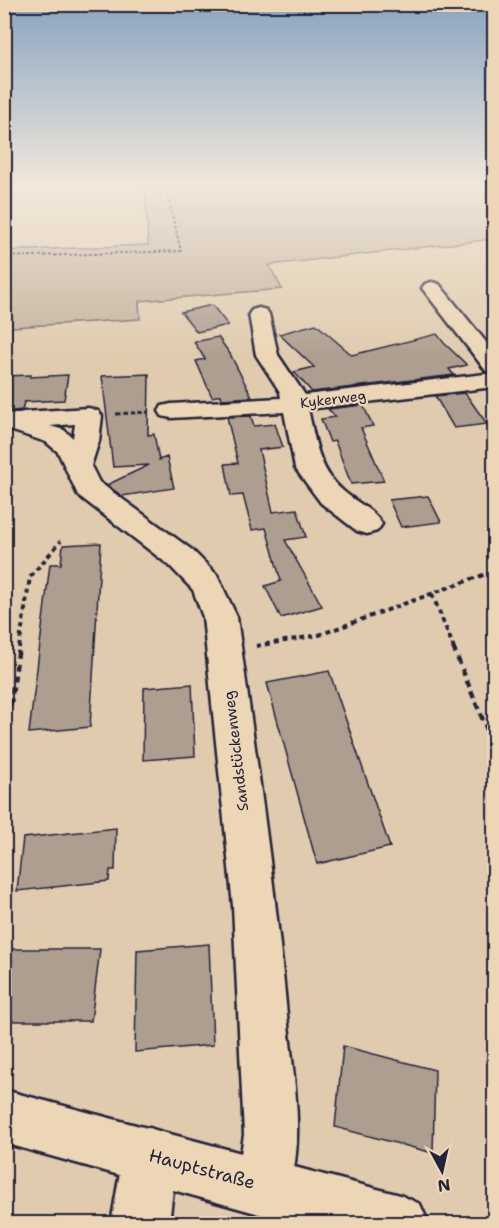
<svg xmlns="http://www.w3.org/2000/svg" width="499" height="1228" viewBox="0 0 499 1228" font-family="'Shantell Sans',sans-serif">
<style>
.green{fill:#c4b29d;stroke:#736a6c;stroke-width:1.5}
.building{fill:#ae9e90;stroke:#22223b;stroke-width:1.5}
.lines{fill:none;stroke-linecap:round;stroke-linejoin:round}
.minor-casing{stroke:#22223b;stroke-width:5}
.major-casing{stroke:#22223b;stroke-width:5}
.path-far3{stroke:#22223b;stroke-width:2;stroke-dasharray:3 2;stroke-linecap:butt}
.path-far2{stroke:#22223b;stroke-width:3;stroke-dasharray:4.5 3;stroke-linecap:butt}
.path-far1{stroke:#22223b;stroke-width:4;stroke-dasharray:5 4;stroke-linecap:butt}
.path{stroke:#22223b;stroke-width:4.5;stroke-dasharray:7 5;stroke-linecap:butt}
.minor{fill:#ecd6b5;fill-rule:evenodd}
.major{fill:#ecd6b5;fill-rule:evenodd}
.labels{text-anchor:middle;stroke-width:4.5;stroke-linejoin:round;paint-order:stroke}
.far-street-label{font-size:14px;fill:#22223b;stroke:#ecd6b5}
.street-label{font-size:15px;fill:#22223b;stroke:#ecd6b5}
.near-street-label{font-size:18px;fill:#22223b;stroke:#ecd6b5}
</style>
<rect width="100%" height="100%" fill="#e0cbae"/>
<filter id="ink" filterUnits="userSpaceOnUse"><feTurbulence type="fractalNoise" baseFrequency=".0167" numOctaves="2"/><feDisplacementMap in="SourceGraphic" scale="12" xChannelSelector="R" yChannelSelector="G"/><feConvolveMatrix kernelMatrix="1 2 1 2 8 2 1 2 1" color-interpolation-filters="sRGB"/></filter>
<g filter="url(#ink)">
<!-- green -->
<path class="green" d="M145,185H494V239L269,265L282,289L139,301L140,319L12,327L10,346H5V251L148,245Z"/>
<!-- building -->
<path class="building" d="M212,305L228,325L197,332L181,312Z
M316,324L352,355L437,334L444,343L467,365L449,369L454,375L312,392L294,372L314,367L279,334Z
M218,337L230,354L252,397L222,399L221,395L212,397L196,361L205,359L194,342Z
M149,374L148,435L154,434L159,460L167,457L174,488L122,496L107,485L149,465L113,467L102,376Z
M31,375L30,377L68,375L64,400L24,402L22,410L4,412V376Z
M465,393L487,424L454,428L435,396Z
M363,405L373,426L361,428L384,481L351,484L335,441L330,442L321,419L336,417L328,409Z
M251,416L254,426L275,424L283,447L259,450L273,512L297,509L306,537L285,540L322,606L281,618L265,586L281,581L266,528L252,530L243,495L231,496L225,464L238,463L227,417Z
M428,496L441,522L401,527L389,500Z
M101,543L90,727L29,733L50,564H61L63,545Z
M329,671L390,847L317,864L267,683Z
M192,684L195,756L143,760L144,688Z
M116,828L115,870H110L109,881L17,891L23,838Z
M209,944L213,1045L135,1052L137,950Z
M4,949H100L91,1021H4Z
M343,1046L435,1070L433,1153L335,1127Z"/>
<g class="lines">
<!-- minor casing -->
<g class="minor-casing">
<path id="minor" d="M432,282L439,284L494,352V387L308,409C315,439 318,469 342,490C355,502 373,509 382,524L377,531L367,534L357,531L321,503L295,468L284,412L171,418L162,416L159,411L162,406L171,404L281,398L280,392L256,355L249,314L252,310L259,308L266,310L269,314L278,355L305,395L494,373L486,371L422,288L425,284Z
M89,408L98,411L102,416L99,441L91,466L99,482L192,550L217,575L237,617C255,750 275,882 287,1015C293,1077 308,1146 284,1205L264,1213L244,1205L236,1185L244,1135L233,906L203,617L193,590L170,566L78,495L58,452L46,442L4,428V414C11,413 17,414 24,412ZM75,424L73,438L64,430L50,426Z
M150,1128L169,1136L177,1155L169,1224H111L123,1155L131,1136Z"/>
</g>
<!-- major casing -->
<g class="major-casing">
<path id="major" d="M4,1090L400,1195L420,1204L429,1224H295L4,1143Z"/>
</g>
<!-- path-far3 -->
<path class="path-far3" d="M4,257L181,251L165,185"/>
<!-- path-far2 -->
<path class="path-far2" d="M116,414L148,412"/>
<!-- path-far1 -->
<path class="path-far1" d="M432,594L454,648
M256,646L319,635L494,571
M19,648L30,577L61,541"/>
<!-- path -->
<path class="path" d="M453,647L494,747
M7,729L19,647"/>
<!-- minor -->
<use href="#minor" class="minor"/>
<!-- major -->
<use href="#major" class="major"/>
</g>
</g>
<!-- sky -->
<linearGradient id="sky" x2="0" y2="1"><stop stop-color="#89a4c0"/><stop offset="0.52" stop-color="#f1e8db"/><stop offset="1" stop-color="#f1e8db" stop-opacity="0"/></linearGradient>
<rect width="499" height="357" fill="url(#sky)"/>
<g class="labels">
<!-- far-street labels -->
<g class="far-street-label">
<text transform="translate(333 399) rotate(-7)" y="5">Kykerweg</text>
</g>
<!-- street labels -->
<g class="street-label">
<text transform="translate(236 751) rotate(-97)" y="5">Sandstückenweg</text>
</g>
<!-- near-street labels -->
<g class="near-street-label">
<text transform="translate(202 1169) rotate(15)" y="6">Hauptstraße</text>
</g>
</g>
<!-- margin -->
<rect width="499" height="1228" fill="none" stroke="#ecd6b5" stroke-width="24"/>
<rect x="12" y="12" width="475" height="1204" fill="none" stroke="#22223b" stroke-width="2" filter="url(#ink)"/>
<!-- north arrow -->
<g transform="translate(442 1171) rotate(172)" stroke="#ecd6b5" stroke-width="4.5" paint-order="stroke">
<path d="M0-4.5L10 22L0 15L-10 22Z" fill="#22223b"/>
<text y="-9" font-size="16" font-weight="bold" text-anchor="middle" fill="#22223b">N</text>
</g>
</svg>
